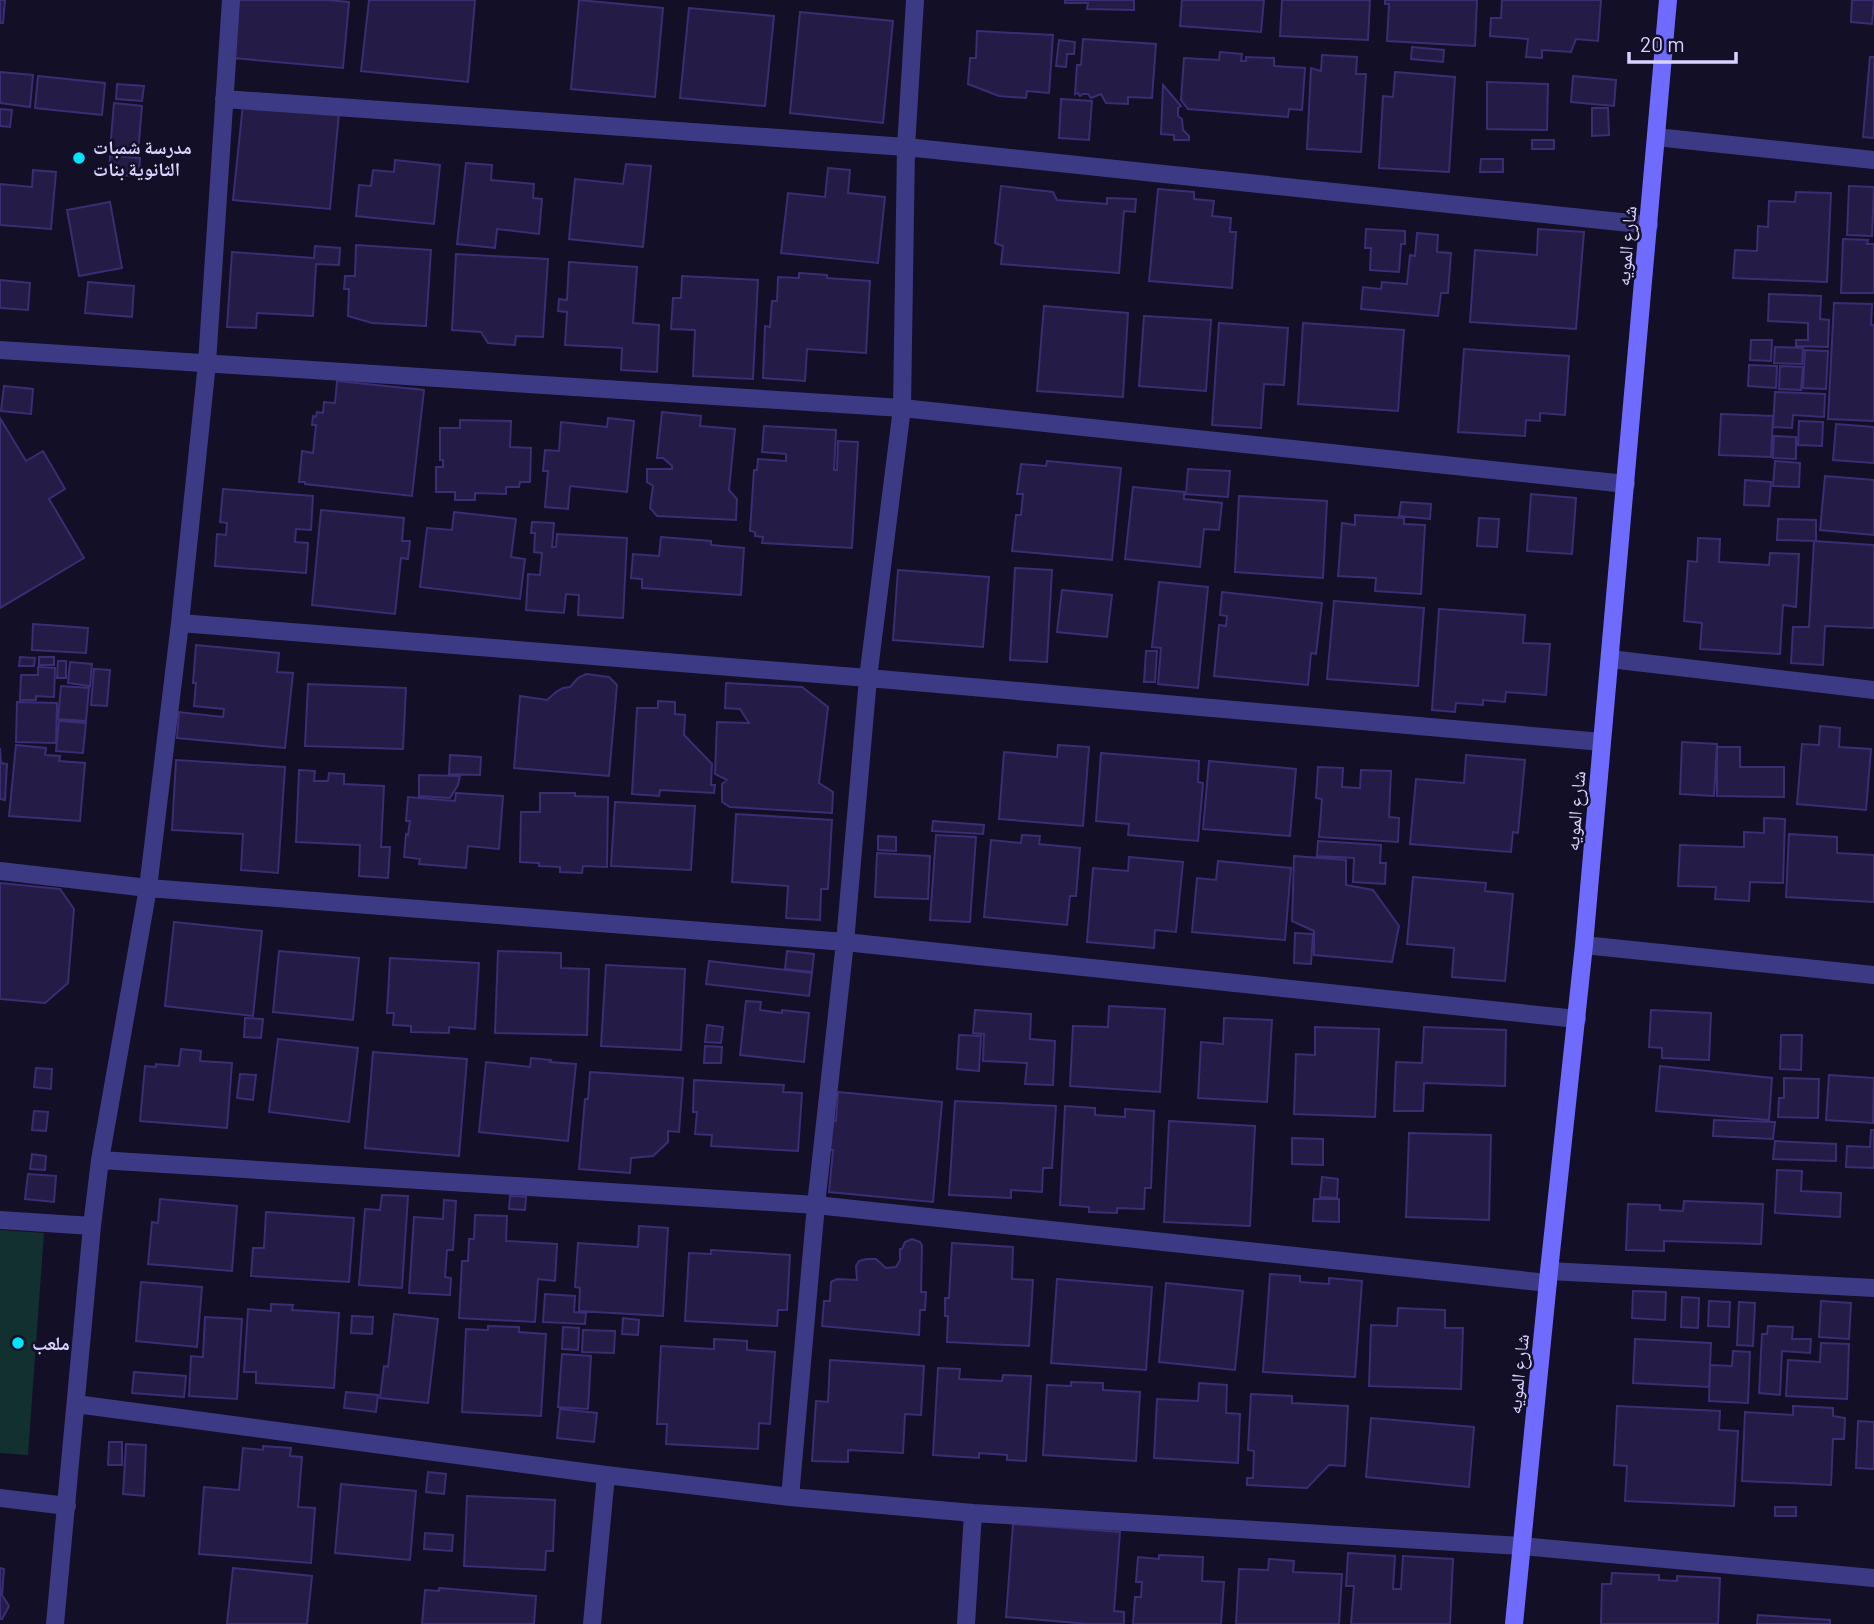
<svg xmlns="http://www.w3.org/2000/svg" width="1874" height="1624" viewBox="0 0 1874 1624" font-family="Barlow,'Noto Naskh Arabic',sans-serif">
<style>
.green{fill:#12302f}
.building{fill:#241b47;stroke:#3b2d73;stroke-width:2}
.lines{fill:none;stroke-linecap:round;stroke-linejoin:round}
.street{stroke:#3d3a85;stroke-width:18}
.secondary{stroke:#6f6bff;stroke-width:18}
.poi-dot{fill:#00e5ff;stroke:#130f26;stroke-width:2.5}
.labels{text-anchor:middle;stroke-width:5;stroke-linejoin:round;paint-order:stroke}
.poi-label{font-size:19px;font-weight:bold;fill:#d9d4ff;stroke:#130f26;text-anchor:start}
.street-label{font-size:19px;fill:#d9d4ff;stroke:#130f26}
</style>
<rect width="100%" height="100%" fill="#130f26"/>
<!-- green -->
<path class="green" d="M0,1230L44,1233L28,1455L0,1453Z"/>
<!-- building -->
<path class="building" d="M0,0H5L3,23H0Z
M239,0H328L349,2L343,68L233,58Z
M369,0H475L468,82L361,71Z
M579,0L663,8L655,97L571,89Z
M1065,0H1134V10L1087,9L1088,3H1065Z
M1182,0H1264L1261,32L1180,26Z
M1282,0H1370L1368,40L1280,36Z
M1385,0H1477L1475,46L1387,41L1389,4H1385Z
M1502,0H1601L1598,41L1576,39L1571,52L1542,50V58L1526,57L1528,39L1490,36L1491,18H1501Z
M1852,0H1874L1872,24L1851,22Z
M689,8L774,16L765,106L680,98Z
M800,12L893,21L883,123L790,113Z
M977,31L1053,35L1049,93L1027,91L1026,98L999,96L968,84L970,58H976Z
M1083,39L1156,44L1152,98L1128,97V104L1106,103L1101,94L1091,98L1088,94H1083L1080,96L1078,93L1075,94L1077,65H1081Z
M1059,40L1075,42L1074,54H1067L1066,67L1056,66Z
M1412,47L1444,50L1443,62L1411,59Z
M1220,52L1242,54L1241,61H1246V57L1274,58V66L1305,68L1302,110L1289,109L1288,117L1188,109L1181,100L1184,58L1219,60Z
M1322,55L1357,57L1356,74H1366L1361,152L1307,149L1311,68L1321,71Z
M1870,57H1874V138L1863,137Z
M0,72L33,75L30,107L0,103Z
M1395,72L1455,77L1449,172L1379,168L1383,96L1393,97Z
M38,76L105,83L102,115L35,108Z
M1573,76L1616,80L1614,106L1571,102Z
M1487,82L1548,84L1547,130L1487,129Z
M117,84L144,86L142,101L116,99Z
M1163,85L1181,106L1178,108V116L1182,119L1183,130L1189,136V140H1174V135L1161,134Z
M1061,99L1092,101L1089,140L1059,138Z
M114,103L142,106L138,153L110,150Z
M243,104L339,113L330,209L233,200Z
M1592,108H1608L1609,135L1592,136Z
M0,109L12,110L10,127L0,126Z
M1532,140H1554V149H1532Z
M110,156L140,158L139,176L109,175Z
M1481,159H1503V172H1480Z
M395,160L440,165L434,224L356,216L359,185L371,186L373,170L394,172Z
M466,163L492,165L491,180L534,184L533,198L542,199L539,234L497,229L495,248L457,244Z
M626,164L651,166L643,247L569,239L575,179L623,184Z
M828,168L850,170L848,193L885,197L878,263L781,253L788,193L825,197Z
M33,170L56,172L51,229L0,225V184L32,187Z
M1001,186L1053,192L1057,200L1107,204V198L1136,199L1135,212L1124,211L1119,273L1001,264L1003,246L995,243Z
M1849,186L1874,187L1872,236L1847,235Z
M1158,189L1194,192V199L1214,201L1212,216L1231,218L1230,232H1236L1232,288L1149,281Z
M1796,192L1831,193L1827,282L1733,278L1735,250L1757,251L1758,226L1768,227L1769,201L1795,202Z
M110,202L122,268L79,276L67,210Z
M1366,229L1405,231V244H1401L1399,272L1370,270L1371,248H1365Z
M1538,229L1584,232L1576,329L1470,322L1475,250L1537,255Z
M1417,233L1438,235L1437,252L1451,253L1448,293H1441L1438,316L1361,309L1363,287L1381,289L1382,282L1407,284L1410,255L1415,256Z
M1843,239L1868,240L1867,244H1874V293H1841Z
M356,245L431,250L426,326L372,323L348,316L349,289H344L345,276H355Z
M315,246L340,248L339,265L316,264L313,316L257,313L256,328L227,327L232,252L314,258Z
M456,254L548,259L543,337L516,336L515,345L488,343L481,332L452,330Z
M569,262L637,267L633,323L659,325L657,372L621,370L622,348L565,345L567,312L558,311L559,299L567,300Z
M799,273L827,275V278L870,281L866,353L807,349L805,381L763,378L765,326L770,327L772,301H777L778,277L799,278Z
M682,276L758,280L753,379L693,376L695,330L671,329L673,298H681Z
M0,280L30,283L28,310L0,308Z
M88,282L134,286L132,317L85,313Z
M1769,294L1821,296L1820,319L1829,320L1828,347L1796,346V340H1808V323L1768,321Z
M1834,303L1872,304L1871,325H1874V421L1828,419Z
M1044,306L1128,313L1123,397L1037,391Z
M1144,316L1211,320L1206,391L1139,386Z
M1219,323L1288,328L1284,385L1264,384L1261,428L1212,425Z
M1303,323L1404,330L1398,411L1298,404Z
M1751,340H1772L1771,361L1750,360Z
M1775,347L1803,348L1802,364L1774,363Z
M1464,349L1569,356L1565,415L1540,413V421L1526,420L1525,436L1458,432Z
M1805,350L1828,351L1826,389L1803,388Z
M1749,365L1777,366L1776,388L1748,386Z
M1780,366L1803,367L1801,390L1779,389Z
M337,381L424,390L412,496L305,484V482H299L302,451L313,453L316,425H312L313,416L316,417L317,412L323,413L324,402L335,403Z
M4,386L33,389L31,414L1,411Z
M1775,392L1825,394L1824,417L1793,415L1792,428L1773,427Z
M662,412L701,416L700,426L735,429L729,490L737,499L736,520L657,516L650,508L653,486L647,482V469H672V466L663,458H657Z
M1721,414L1773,416L1771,457L1719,455Z
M0,418L26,461L43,451L65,489L49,499L84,558L0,608Z
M608,418L634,421L627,492L570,486L568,509L545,507L548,471H543L545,450L559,451L561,422L607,427Z
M460,420L511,421L510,447L531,448L530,482H520L519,487H506V494L475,493V500H455V492H436V467H443V460H440V428H460Z
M1799,421L1823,422L1822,446L1798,445Z
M1836,424L1874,427V463L1833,460Z
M764,426L836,430L834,470H837L838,441L858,442L852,548L762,543L763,537L755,536V532L750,531L754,470H757L758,459L786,461V454L762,452Z
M1774,436L1796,437V459L1773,458Z
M1047,461L1121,468L1112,560L1012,551L1016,515H1021L1023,494H1017L1021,464L1046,466Z
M1775,461L1800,463L1799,487L1773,486Z
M1188,469L1230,471L1228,497L1186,494Z
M1825,476L1874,480V535L1820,530Z
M1745,480L1771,482L1769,506L1744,505Z
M1133,487L1184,492V499L1222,503L1219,530L1204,529L1200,567L1125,559Z
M223,489L313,496L311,530L296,529L295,542L308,543L306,573L215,566L217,534L226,535L227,523L220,522Z
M1531,494L1576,498L1572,554L1527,551Z
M1239,496L1327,501L1323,578L1235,572Z
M1401,502L1431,504L1430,519L1399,516Z
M321,510L404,518L402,541H410L408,559L401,558L395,614L312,605Z
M454,512L516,519L511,557L525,559L520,599L420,587L427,528L452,530Z
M1355,515L1404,518V524L1425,525L1421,594L1375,591L1376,578L1338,576L1342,523L1355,525Z
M1479,518L1499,519L1497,547L1477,546Z
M1778,519L1816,520V541L1777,540Z
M532,522L554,523L552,547H556L557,534L627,538L623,618L578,615L579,595L566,594L564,613L526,610L528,574L540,575L542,553L534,552L535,533H531Z
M661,537L711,541V545L744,548L741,595L642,588V579L631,578L633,554L659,556Z
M1698,538L1720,539L1719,562L1769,565L1770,553L1799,554L1796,607L1783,605L1780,654L1700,649L1702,623L1684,621L1688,561L1697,562Z
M1814,541L1874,545V628L1825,626L1823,665L1791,663L1793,627H1809Z
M1015,568L1052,570L1047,662L1010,660Z
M898,570L989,577L983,647L893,640Z
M1159,582L1208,587L1198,688L1158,684L1161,648L1152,647Z
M1062,590L1112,595L1107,637L1057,632Z
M1222,592L1322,603L1316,654L1311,653L1308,685L1214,676L1219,625L1226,626L1227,616L1220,615Z
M1334,601L1424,608L1418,686L1327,679Z
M1439,609L1525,615L1523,643L1550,644L1546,695L1506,692L1505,702L1483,700V705L1456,703L1455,712L1432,710Z
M33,624L88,628L86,653L32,650Z
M196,645L279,653L277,672L293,673L285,748L177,738L179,712L223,717L224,709L194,706L196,683H193Z
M1146,651H1157L1155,682H1144Z
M20,657L35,658L34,666H19Z
M39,657H54V665H39Z
M58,661H66V678H57Z
M70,662L92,664L90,686L68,683Z
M38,667L55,668L54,697L36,696V700H20L21,675H38Z
M94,669L110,670L107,706L91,705Z
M586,674L609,677L617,685L609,776L514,768L520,696L547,700L556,692L563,688L570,687L578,678Z
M726,683L802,687L828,707L819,783L833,792L832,813L730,807L722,802V784L727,780L715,774L717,722L749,723L740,709L725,708Z
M308,684L406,688L403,749L305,746Z
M61,686L89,688L86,721L58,719Z
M658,701L675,702V714L685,715L684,735L712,764L711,785H715L714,793L660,790L659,796L632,794L637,708H658Z
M17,702L57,703L56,743L16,742Z
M59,721L86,723L83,753L56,751Z
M1820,726L1840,728L1839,747L1871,749L1866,810L1797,804L1802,744L1819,745Z
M1682,742L1717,744L1714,796L1680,794Z
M16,745L46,748L45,755L60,756L59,761L85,763L80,821L9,816Z
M1058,745L1089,747L1083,826L999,819L1004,752L1057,757Z
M1717,747H1740V767H1784V797L1717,796Z
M0,748L1,763L7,764L5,800L0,799Z
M1101,753L1199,761L1198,782L1203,783L1198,841L1128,835L1129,824L1096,821Z
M450,755L481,757L480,775L449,774Z
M1466,755L1525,760L1518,833L1513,832L1511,852L1410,844L1416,779L1464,783Z
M176,760L285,767L278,873L241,870L243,834L172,830Z
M1209,761L1296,769L1290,836L1203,829Z
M1318,767L1343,768L1342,787L1360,788L1361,770L1391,771L1389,817L1399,818L1398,842L1319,837L1322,799L1316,798Z
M299,770L315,771L314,781H328L329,773L344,774V784L384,786L381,847H390L388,878L359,876L360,845L296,842Z
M419,775L460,776L458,785L450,798L419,796Z
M456,793L503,796L499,849L468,846L466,868L419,864L420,859L404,857L406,834L408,835L410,821H406L408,797L455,801Z
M540,793H575V796L608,797L607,867L583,866L582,873L560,872V867L539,866V863L520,862L521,812H540Z
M615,802L695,806L691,870L611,866Z
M736,814L832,820L828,889H821L820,920L786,918L788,886L732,882Z
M1764,818L1785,819L1783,883L1750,882L1749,901L1715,899L1716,887L1678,886L1680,845L1744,847V832L1764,833Z
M933,821L984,825L983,834L932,831Z
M1789,834L1837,837V853L1874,855V902L1786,897Z
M936,835L976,837L970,922L930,920Z
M1022,835L1040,836L1039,844L1080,848L1076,896H1070L1067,925L984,917L991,840L1021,843Z
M878,836L896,837V851L878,850Z
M1318,841L1381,845L1380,863H1386L1385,884L1353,882L1354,858L1317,856Z
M877,853L930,856L928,899L875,897Z
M1294,856L1346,860V885L1373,890L1399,926L1392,962L1314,955V931L1292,921Z
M1129,857L1183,862L1176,932L1155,930L1154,948L1087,942L1093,868L1128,871Z
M1218,861L1291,868L1285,940L1192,932L1197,878L1216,880Z
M1413,877L1486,883L1485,891L1513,894L1505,981L1452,977L1454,948L1407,944Z
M0,883L60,889L74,909L68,983L45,1003L0,999Z
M174,922L262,931L253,1016L165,1006Z
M1295,933L1313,934L1311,964L1294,963Z
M279,951L359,958L353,1020L273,1012Z
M498,951L561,953V968L589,969L587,1035L495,1033Z
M787,951L814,954L812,972L785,969Z
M390,958L479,963L475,1029L449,1027V1033L411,1032V1026L393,1025L394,1013H387Z
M709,961L812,973L809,996L706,984Z
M606,965L685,969L681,1050L601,1046Z
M746,1001L761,1002L760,1010L782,1013V1010L809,1013L804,1062L740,1055Z
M1109,1006L1165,1009L1160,1092L1070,1086L1073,1026L1108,1027Z
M975,1010L1031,1014L1030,1039L1055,1041L1053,1085L1025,1084L1027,1063L983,1061L984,1034L973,1033Z
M1651,1010L1711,1013L1709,1060L1662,1058V1048L1649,1047Z
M245,1018L263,1019L261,1038L244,1037Z
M1224,1018L1272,1020L1267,1102L1198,1098L1201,1042L1223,1044Z
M707,1025L723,1027L721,1043L705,1042Z
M1315,1027L1379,1029L1375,1117L1294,1114L1296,1054L1315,1055Z
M1424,1027L1506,1030L1505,1086L1424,1083L1423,1111H1394L1396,1062L1422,1063Z
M959,1035L981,1036L979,1071L957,1069Z
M1781,1035H1802L1801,1070L1780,1069Z
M278,1039L358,1048L349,1122L269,1112Z
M705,1046L722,1047L721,1063H704Z
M181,1049L201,1051L200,1061L232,1063L227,1128L140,1121L145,1066L156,1067V1064L179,1066Z
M373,1052L467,1059L459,1156L365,1148Z
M531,1058L551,1060L550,1062L576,1064L568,1141L479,1132L486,1062L530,1067Z
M1660,1066L1772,1078L1769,1120L1656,1111Z
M36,1068L52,1069L51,1089L34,1087Z
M590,1072L683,1078L679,1132L668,1131V1142L653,1156L631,1158L630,1173L579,1169L585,1099H588Z
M240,1074L256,1075L253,1100L237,1098Z
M1829,1075L1874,1078L1873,1123L1826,1120Z
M1784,1078L1819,1079L1818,1118L1778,1117L1779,1098H1784Z
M694,1080L784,1085L783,1092L802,1093L798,1151L711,1146L712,1135L695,1134L697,1112H693Z
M838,1092L942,1102L933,1202L829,1192L833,1150H827L829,1120L836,1121Z
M955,1101L1056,1106L1052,1168H1043L1042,1192L1011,1190V1198L949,1195Z
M1065,1106L1095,1108V1115L1125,1117V1109L1154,1111L1151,1188H1145L1144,1209L1117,1208V1213L1089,1212V1207L1060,1205Z
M34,1111L48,1112L46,1131L32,1130Z
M1714,1120L1775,1122L1773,1139L1713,1136Z
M1169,1121L1255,1126L1250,1226L1164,1222Z
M1871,1130H1874V1168L1846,1167L1847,1146L1870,1147Z
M1409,1133L1491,1135L1489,1220L1406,1217Z
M1292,1138L1323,1139V1165L1292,1164Z
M1775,1141L1836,1144V1161L1773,1159Z
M32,1154L46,1156L45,1170L30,1169Z
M1777,1170L1802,1171L1801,1191L1841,1193L1840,1217L1775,1213Z
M28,1174L56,1176L54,1202L25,1199Z
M1322,1177L1338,1179L1337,1198L1320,1197Z
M382,1195L408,1196L402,1288L359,1285L365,1209L380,1210Z
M510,1196L526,1197L525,1210L509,1209Z
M160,1199L237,1206L232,1271L148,1264L152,1222L158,1223Z
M1314,1199H1339V1222L1313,1221Z
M444,1200L456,1201L453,1250H447L445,1277L451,1278L450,1295L409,1293L414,1217L443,1219Z
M1684,1201L1763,1204L1761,1244L1664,1241V1251L1626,1250L1628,1204L1660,1205V1210L1683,1211Z
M266,1212L354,1218L349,1282L251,1276L253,1248H264Z
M475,1215L507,1216L506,1241L557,1244L555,1281L538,1279L535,1322L459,1318L462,1261H468L469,1239H474Z
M639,1226L668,1228L663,1316L579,1311L580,1288L575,1287L578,1243L638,1247Z
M912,1239L920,1242L922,1246L921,1292H926L925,1310H920L919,1335L822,1326L824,1301H830L831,1282L837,1279L857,1280L856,1266L859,1261L866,1259H876L886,1268L896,1267L900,1260V1249H902L905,1242Z
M952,1243L1013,1247L1012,1279L1033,1280L1029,1346L947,1342L948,1316H945V1298H949Z
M711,1250L790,1255L787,1310H778L777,1326L685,1321L689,1253L711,1254Z
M1270,1274L1300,1276V1282L1329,1284V1278L1362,1281L1355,1377L1263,1372Z
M1057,1279L1152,1287L1146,1370L1051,1363Z
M141,1282L202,1287L197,1347L136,1341Z
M1166,1283L1243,1291L1235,1370L1159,1362Z
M1633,1291L1666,1292L1665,1320L1632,1318Z
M545,1294L575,1296L574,1312L586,1313L585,1324L543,1322Z
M1682,1297L1699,1298L1698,1328L1681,1327Z
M1709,1301L1730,1302L1729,1327L1708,1326Z
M1821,1301L1851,1303L1849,1339L1819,1337Z
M1739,1302L1755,1303L1753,1346L1737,1345Z
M271,1304L293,1305L292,1310L339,1313L334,1388L256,1383V1372H244L248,1309L271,1311Z
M1398,1308L1445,1310V1328H1463L1461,1389L1369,1386L1371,1325L1397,1326Z
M394,1314L438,1319L428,1403L380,1398L384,1366L388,1367Z
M352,1316L373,1317L372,1334L351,1333Z
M205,1317L242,1319L237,1399L189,1396L191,1356L203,1357Z
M623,1318L639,1320L638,1335L622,1334Z
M488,1326L519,1327V1332L546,1334L541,1416L462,1412L466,1329L488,1330Z
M1768,1326L1793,1327L1792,1339H1811L1810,1353L1782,1351L1780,1395L1759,1393L1762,1334H1767Z
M563,1327L579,1328L578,1350L562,1349Z
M583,1330L615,1331L614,1353L582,1352Z
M714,1339L747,1341V1350L775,1352L770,1424L759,1423L758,1449L666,1444L667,1424H657L661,1346L714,1349Z
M1635,1339L1711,1343L1709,1387L1633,1383Z
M1821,1343L1849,1344L1847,1399L1786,1396L1788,1360L1820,1362Z
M1733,1351L1750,1352L1748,1403L1709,1401L1710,1365L1732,1366Z
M562,1354L591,1356L588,1409L558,1407Z
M830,1360L924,1366L921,1415L905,1414L903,1453L848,1450V1462L812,1461L816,1401L828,1402Z
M938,1368L960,1369L959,1379L1002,1381L1003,1375L1031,1376L1026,1461L1007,1460V1455L979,1453V1458L933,1455Z
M134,1372L186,1376L184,1397L132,1393Z
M1071,1382L1103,1383V1390L1140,1392L1136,1461L1043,1455L1047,1385L1071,1386Z
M1199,1383L1227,1385L1226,1413L1240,1414L1238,1463L1154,1458L1157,1399L1198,1401Z
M346,1392L378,1395L376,1412L344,1408Z
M1251,1394L1292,1396V1403L1348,1406L1345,1466L1329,1465L1307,1488L1247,1485V1478H1253L1254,1451L1248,1450Z
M1617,1406L1720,1411L1719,1430L1738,1431L1734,1506L1625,1501L1627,1466L1614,1465Z
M1793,1406L1833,1408V1416L1845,1418L1844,1439H1833L1831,1485L1742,1481L1745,1412L1793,1415Z
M560,1409L597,1413L594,1442L557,1438Z
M1371,1418L1474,1427L1469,1487L1366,1477Z
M1858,1421L1874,1422V1469L1856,1468Z
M109,1442H122V1465H108Z
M126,1444L146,1445L144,1496L123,1494Z
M263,1446L291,1448L290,1456L302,1457L298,1507L315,1508L311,1563L199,1554L204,1487L239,1490L243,1448L263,1450Z
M428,1472L446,1474L444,1494L426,1492Z
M341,1484L416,1491L410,1560L335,1553Z
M467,1496L555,1500L553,1551H546L545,1570L464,1566Z
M1775,1507H1796V1516H1775Z
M1013,1524L1120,1532L1114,1611L1124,1612V1624H1088L1006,1617Z
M425,1533L453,1535L452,1551L424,1549Z
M1348,1553L1395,1556L1393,1589H1401L1403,1556L1453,1559L1450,1624H1351L1354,1586H1346Z
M1159,1555L1203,1557L1202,1581L1224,1582L1221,1624H1133L1135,1597H1141L1142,1582H1136L1138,1557L1159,1559Z
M1269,1559L1294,1561L1293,1572L1342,1574L1339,1624H1236L1239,1569L1268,1570Z
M0,1568L4,1569L2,1595L9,1606L2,1619H0Z
M233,1568L312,1576L307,1624H227Z
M1612,1573L1659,1575V1580L1677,1581V1576L1720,1578L1718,1624H1601L1602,1584H1611Z
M439,1588L536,1596L534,1624H422L425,1590L439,1591Z
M1758,1615L1830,1620V1624H1757Z"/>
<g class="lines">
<!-- street -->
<path class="street" d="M224,99L906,147L1649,225
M1656,137L1874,160
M0,350L902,408L1626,484
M180,623L868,678L1602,742
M1610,659L1874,690
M0,871L148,888L845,942L1577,1019
M1584,945L1874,975
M100,1160L816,1205L1548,1283
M0,1220L92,1226
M1549,1271L1874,1288
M76,1404L606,1475L790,1497L973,1513L1521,1546L1874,1578
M790,1497L816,1205L845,942L868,678L902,408L906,147L915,0
M0,1498L67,1506
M55,1624L92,1226L100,1160L148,888L180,623L207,363L231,0
M592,1624L606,1475
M966,1624L973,1513"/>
<!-- secondary -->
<path class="secondary" d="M1514,1624L1549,1271L1584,945L1668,0"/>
</g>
<!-- markers -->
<g class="poi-dot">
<circle cx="79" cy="158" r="7"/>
<circle cx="18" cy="1343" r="7"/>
</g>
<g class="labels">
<!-- poi labels -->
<g class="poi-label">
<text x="93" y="154">مدرسة شمبات<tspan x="93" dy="22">الثانوية بنات</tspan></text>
<text x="32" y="1350">ملعب</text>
</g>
<!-- street labels -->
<g class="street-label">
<text transform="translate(1626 246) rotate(-85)" y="7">شارع المويه</text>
<text transform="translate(1575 811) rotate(-85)" y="7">شارع المويه</text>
<text transform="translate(1518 1374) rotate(-84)" y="7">شارع المويه</text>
</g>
</g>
<!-- scale -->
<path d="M1629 52v10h107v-10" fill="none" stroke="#d9d4ff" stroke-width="3.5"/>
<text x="1640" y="52" font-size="21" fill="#d9d4ff" stroke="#130f26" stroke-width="5" paint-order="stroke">20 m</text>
</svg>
